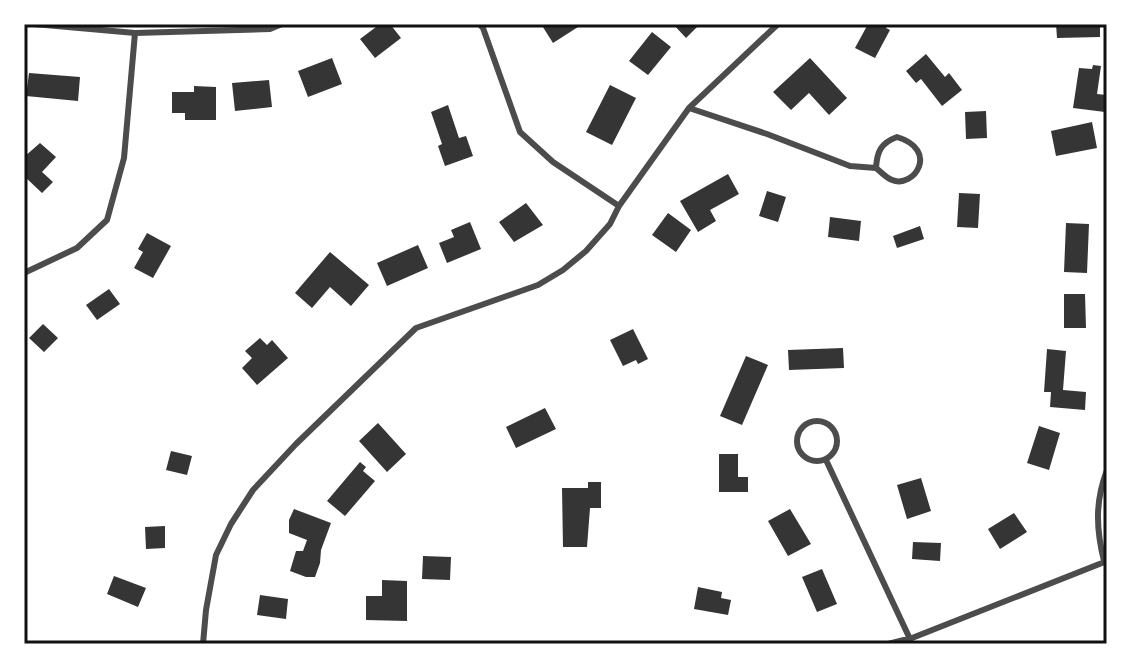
<svg xmlns="http://www.w3.org/2000/svg" width="1131" height="668" viewBox="0 0 1131 668" font-family="'Public Sans',sans-serif">
<style>
.building{fill:#353535}
.lines{fill:none;stroke-linecap:round;stroke-linejoin:round}
.minor{stroke:#4c4c4c;stroke-width:6}
.neatline{fill:none;stroke:#111;stroke-width:3}
</style>
<rect width="100%" height="100%" fill="#fff"/>
<!-- building -->
<path class="building" d="M380,24H390L401,38L375,58L360,39Z
M541,24H576L578,27L553,43Z
M673,24H700L686,38Z
M868,24H887L886,28L890,30L875,58L855,48Z
M1056,24H1100V37L1057,38Z
M652,32L671,47L648,75L629,61Z
M926,54L945,77L949,73L962,90L942,106L921,79L916,83L906,71Z
M332,58L342,84L308,97L298,71Z
M810,58L847,98L829,115L809,93L791,110L773,92Z
M1093,65L1101,66L1097,94L1107,95L1105,112L1073,108L1079,68L1092,69Z
M29,73L80,77L78,101L26,96Z
M269,80L272,107L235,111L232,83Z
M610,85L636,98L612,145L586,132Z
M194,86L216,87V120H185V113H172V92H194Z
M448,105L459,138L466,136L473,156L445,166L438,146L442,144L431,112Z
M986,111L987,138L966,139L965,112Z
M1092,122L1097,148L1056,156L1051,131Z
M40,143L56,157L42,172L53,182L42,193L24,176V157Z
M728,174L739,194L710,210L716,221L698,232L680,201Z
M767,191L786,197L778,222L759,216Z
M959,193L980,194L978,228L957,227Z
M526,203L543,225L514,242L499,222Z
M668,213L691,230L676,252L652,235Z
M830,217L861,221L859,241L828,237Z
M470,222L481,249L447,263L439,243L454,237L451,230Z
M1066,223L1089,224L1087,273L1064,272Z
M920,226L924,239L897,248L893,236Z
M147,233L171,246L153,278L134,268L143,252L138,249Z
M418,245L428,268L387,286L377,263Z
M330,252L369,285L351,306L330,287L312,308L295,293Z
M109,289L120,304L97,320L86,305Z
M1064,294H1085L1086,328H1064Z
M43,324L58,338L44,352L29,338Z
M633,329L648,359L638,364L636,360L623,366L610,340Z
M260,338L267,345L272,340L288,358L257,385L242,368L252,358L245,351Z
M843,348L844,368L789,370L788,350Z
M1047,349L1066,351L1063,390L1086,392L1085,410L1050,407L1051,392H1044Z
M746,356L768,365L742,425L720,416Z
M545,408L556,429L516,448L506,427Z
M378,423L406,454L387,472L359,441Z
M1039,426L1060,433L1049,470L1027,463Z
M171,451L192,456L187,475L166,470Z
M719,454H738V477H748V492H719Z
M360,462L366,467L363,471L375,481L345,516L327,501Z
M921,478L931,511L907,519L897,485Z
M588,482H601V508H590L587,547H563L562,488H588Z
M294,509L331,523L321,550L320,563L315,577H306L290,571L296,551H303L307,540L289,533V520Z
M790,509L811,544L788,556L768,521Z
M1014,513L1027,532L1000,549L988,529Z
M165,526V548L146,549L145,527Z
M913,542L941,543L940,561L912,559Z
M423,556L451,557L450,580L422,579Z
M822,569L837,604L817,612L802,577Z
M114,576L146,588L138,607L107,594Z
M382,580L407,581V621L366,620V596H382Z
M698,587L722,592L721,598L731,600L728,615L694,609Z
M260,595L288,599L286,619L257,615Z"/>
<g class="lines">
<!-- minor -->
<path class="minor" d="M34,24L135,33L270,29L282,24
M479,24L483,28L520,132L553,162L619,206
M689,108L767,134L850,166L876,168C877,151 881,143 897,137C940,150 914,189 892,180C886,178 881,172 876,168
M24,273L77,248L107,220L124,158L135,33
M797 441a20 20 0 1 1 40 0a20 20 0 1 1-40 0Z
M826,460L910,639
M1104,561C1096,529 1095,501 1107,470
M203,644L206,610L216,555L231,524L253,490L296,444L416,328L538,285L563,270L586,251L610,224L619,206L689,108L778,24
M888,644L912,638L1107,561"/>
</g>
<!-- border -->
<rect width="1131" height="668" fill="none" stroke="#ffffff" stroke-width="52"/>
<rect x="26" y="26" width="1079" height="616" class="neatline"/>
</svg>
